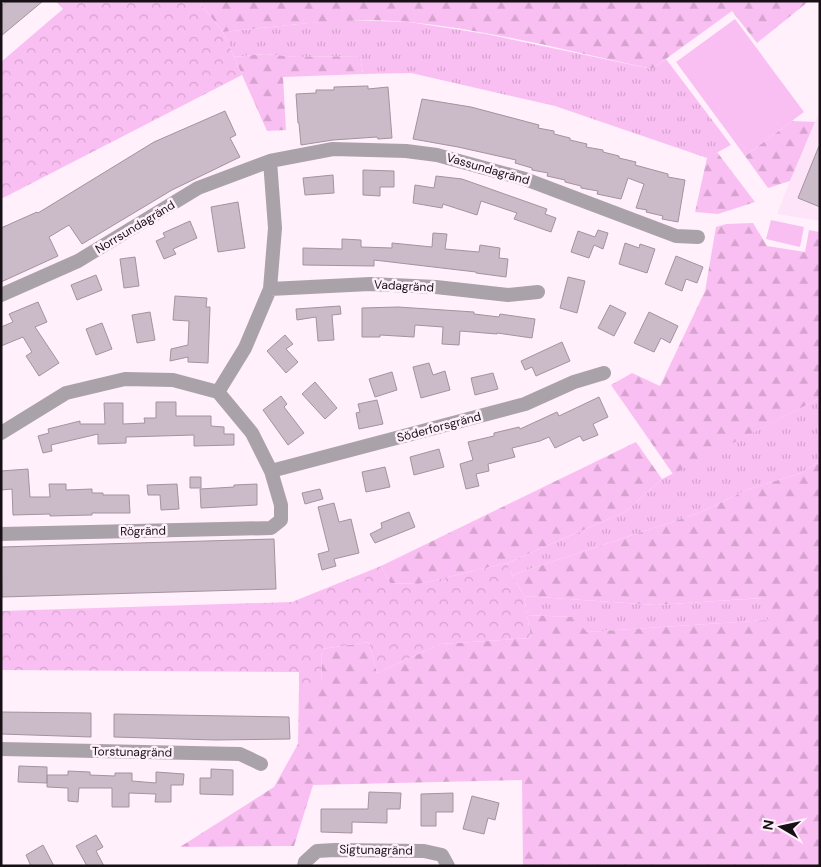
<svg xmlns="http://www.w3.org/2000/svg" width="821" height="867" viewBox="0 0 821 867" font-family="'DM Sans',sans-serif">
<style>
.built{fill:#fde4f9}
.grass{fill:url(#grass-tufts)}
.forest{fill:url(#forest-firs)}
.park{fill:url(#park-crowns)}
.pitch{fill:#fabff2}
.building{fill:#cbbac8;stroke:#a392a0}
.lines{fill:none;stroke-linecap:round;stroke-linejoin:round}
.minor{stroke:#aaa2a9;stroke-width:14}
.labels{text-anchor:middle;stroke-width:5;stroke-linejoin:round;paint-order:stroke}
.street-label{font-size:12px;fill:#171116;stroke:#fff0fc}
</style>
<defs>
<pattern id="grass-tufts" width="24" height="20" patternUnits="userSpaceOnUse" patternTransform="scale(1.25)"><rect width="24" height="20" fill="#fabff2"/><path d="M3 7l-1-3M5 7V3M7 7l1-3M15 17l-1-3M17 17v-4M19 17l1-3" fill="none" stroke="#d6a3cf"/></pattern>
<pattern id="forest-firs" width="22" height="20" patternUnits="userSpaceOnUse" patternTransform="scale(1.25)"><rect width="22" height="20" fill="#fabff2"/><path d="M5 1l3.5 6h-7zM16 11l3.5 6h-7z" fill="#d6a3cf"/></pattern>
<pattern id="park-crowns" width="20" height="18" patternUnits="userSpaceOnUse" patternTransform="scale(1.25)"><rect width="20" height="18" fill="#fabff2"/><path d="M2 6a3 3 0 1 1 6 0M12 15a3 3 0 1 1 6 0" fill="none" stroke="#d6a3cf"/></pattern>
</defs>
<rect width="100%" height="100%" fill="#fff0fc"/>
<!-- built -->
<path class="built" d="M820,111V221L777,214L790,181Z"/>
<!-- grass -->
<path class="grass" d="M337,20L409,22L486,34L652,69L666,59L731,145L707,158L555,106L411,73L363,74L360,56L297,57L265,54L234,57L223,32Z
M820,398V461L801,473L749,489L699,513L512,575L507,563L625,512L662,479Z
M524,596L656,605L763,598L769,620L587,632L572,617L527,615Z"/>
<!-- forest -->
<path class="forest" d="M198,1H809L757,43L732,11L652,69C572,52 491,30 409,22C347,16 285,26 223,32Z
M265,54L297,57L360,56L363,74L283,77L286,130L267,131L234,57Z
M792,121L815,122L790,181L768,188L745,156Z
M717,152L755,202L718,214L695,212L707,158Z
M753,223L767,246L805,252L809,230L820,232V398L673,474L611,385L632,373L660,386L705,291L716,227L726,224Z
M636,442L662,479L625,512L507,563L419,584L390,583L381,566Z
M820,461V866H523L522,780L313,785L294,846L180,847L274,787L298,744L299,685H322L321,649L369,642L377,673L440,644L531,638L527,615L573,617L587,632L769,620L762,598L656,605L524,596L512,575L699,513L749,489L801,473Z"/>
<!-- park -->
<path class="park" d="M56,1H198L223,32L242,75L1,199V62L63,9Z
M507,563L512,575L524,596L531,638L440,644L377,673L369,642L321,649L322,685H299V672L1,670V611L292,602L381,566L390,583L419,584Z"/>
<!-- pitch -->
<path class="pitch" d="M735,19L804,112L745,156L676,62Z
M771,220L804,227L800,247L766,239Z"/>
<!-- building -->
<path class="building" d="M7,1H43L1,36V6Z
M368,86V89L388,87L392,138L378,139L377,137L333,140L301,145L299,123H298L296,94L316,93V90H334V87Z
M422,99L471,107L539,125L538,128L554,131V134L570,138V140L587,144L586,147L603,150V152L619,156V158L636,162L635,165L668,174V177L685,180L678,222L662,219L663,216L646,212L647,210L636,208L644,184L628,178L621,199L597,194L598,191L581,188V186L565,182V180L547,176L548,173L532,170V168L515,163L516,160L458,147L413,139Z
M225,111L236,135L230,138L240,157L172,190L82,244L69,225L49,237L58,256L1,282V228L37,212L38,213L154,142Z
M819,146H820V207L798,198Z
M363,170L394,171V187H380V196L363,195Z
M333,175L334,193L305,195L303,178Z
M436,176L462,179L547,209L545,214L556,218L551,232L514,219L517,213L481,201L477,215L443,204L442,208L413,203L415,185L434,188Z
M238,202L245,248L218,252L211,207Z
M190,221L197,238L173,249L176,254L164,259L156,241L165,237L163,233Z
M598,230L608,233L603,249L594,245L589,258L571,252L578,231L595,237Z
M433,233L447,234L445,249L479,252L480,245L500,248L499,258L508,259L506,277L476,273V272L374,260V266L303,265V248L342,249V239L361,240V247L392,248V243L432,247Z
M625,243L639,248L640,244L655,249L647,273L619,264Z
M676,256L703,267L697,283L686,279L682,291L665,284Z
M135,257L139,286L124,288L120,259Z
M96,275L102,290L77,300L71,285Z
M568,277L585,281L577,313L560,308Z
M175,296L207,298L206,307H210L208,363L188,362V357L170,361L171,349L188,345L189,321L173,320Z
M38,302L47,322L35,327L59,363L39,376L26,356L32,352L23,337L1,346V327L13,322L9,314Z
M610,305L626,313L614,336L598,328Z
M340,306L341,314L332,315L334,340L318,341L316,317L297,320L296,309Z
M398,307L474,312V314L499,317L500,314L535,319L532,338L497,333V334L460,331L459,345L442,344L443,327L415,325L414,337L380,335V337H362V308Z
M150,312L155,340L137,343L132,315Z
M649,312L678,326L670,343L661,338L654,352L634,343Z
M102,323L112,349L96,355L86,329Z
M285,335L293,344L286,349L298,362L286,373L267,351Z
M562,342L570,361L536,376L532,367L525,370L521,361Z
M429,363L433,375L445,371L450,390L421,398L413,367Z
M392,372L397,390L375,397L369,379Z
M493,373L498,389L475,395L471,378Z
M315,382L337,408L325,419L302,394Z
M281,396L287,404L284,407L304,433L288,445L263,410Z
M599,397L608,417L593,424L598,435L583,441L580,436L555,448L549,437L540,441L512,448L515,457L488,464L489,471L476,474L479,486L466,489L460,464L473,460L468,442L494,436V433L519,427L520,429L557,412L559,416Z
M377,400L383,424L359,429L356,413L360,412L358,404Z
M156,402H176V416H211V426L224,427V434H234V445L194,446V435L126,437V443L98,444V434L51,445L52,451L43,453L38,436L49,433L48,429L80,421V424H105L104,403H123V424L145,423L144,418H156Z
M439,449L444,467L414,475L410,457Z
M385,467L390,487L366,492L362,472Z
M28,469L30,497H50L49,484H66V490L92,489V493H103V495H129L130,513H92V515L50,516V514L13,515L12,489L1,490V471Z
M190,477H201V488H190Z
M177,484L179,509L161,510L160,495H148L147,485Z
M257,484V505L201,508L200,489L234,487V485Z
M320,489L323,499L305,504L302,493Z
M334,503L339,522L351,519L359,553L334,559L336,566L322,570L318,554L329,551L318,507Z
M409,512L415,527L375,543L370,534L382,528L381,523Z
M274,539L276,589L2,597L1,547Z
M1,712L91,713V737L1,734Z
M114,714L289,717L290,739L216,740L114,737Z
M19,766L47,767V783L18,782Z
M211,769L233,770V795L200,794V778H211Z
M68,771L90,772V775L115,776V773H132V781L156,783V772L184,774L183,785H171V802H155L156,794L129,793V807H112V788H79L78,802L68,801V788L47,787V775H68Z
M369,792L401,793L400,809H387V823L352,822V833L321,832V809H368Z
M453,793V812H436V826H421V794Z
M472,796L499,803L495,820L488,818L484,834L463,829Z
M96,835L103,847L96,851L104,866H87L76,846Z
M43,845L54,866H31L26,855Z"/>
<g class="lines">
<!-- minor -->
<path class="minor" d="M270,289L370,284L436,287L508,295L538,292
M1,295L78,261L198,188L270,161L333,149L406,151L437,155L525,179L676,236L698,237
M218,392L245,348L270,289L275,228L270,161
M1,433L66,393L125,379L173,380L218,392L252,433L271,471L281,505V520L271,528L1,534
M271,471L525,404L574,382L604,373
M1,749L240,754L261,764
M304,866L305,862L317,851L335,850L424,851L442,855L448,866"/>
</g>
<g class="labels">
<!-- street labels -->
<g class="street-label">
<text transform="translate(488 169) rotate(16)" y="4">Vassundagränd</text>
<text transform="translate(135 227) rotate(-31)" y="4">Norrsundagränd</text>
<text transform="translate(404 286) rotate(3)" y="4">Vadagränd</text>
<text transform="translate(439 427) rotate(-15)" y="4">Söderforsgränd</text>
<text transform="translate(143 531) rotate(-1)" y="4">Rögränd</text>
<text transform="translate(132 752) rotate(1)" y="4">Torstunagränd</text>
<text transform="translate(376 850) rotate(1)" y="4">Sigtunagränd</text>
</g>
</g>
<!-- border -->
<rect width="821" height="867" fill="none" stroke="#171116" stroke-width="5"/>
<!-- north arrow -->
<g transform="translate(781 827) rotate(279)" stroke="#fff0fc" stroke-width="4" paint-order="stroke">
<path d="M0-4L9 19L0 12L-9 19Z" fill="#171116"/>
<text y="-8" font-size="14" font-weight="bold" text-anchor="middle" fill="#171116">N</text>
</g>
</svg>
